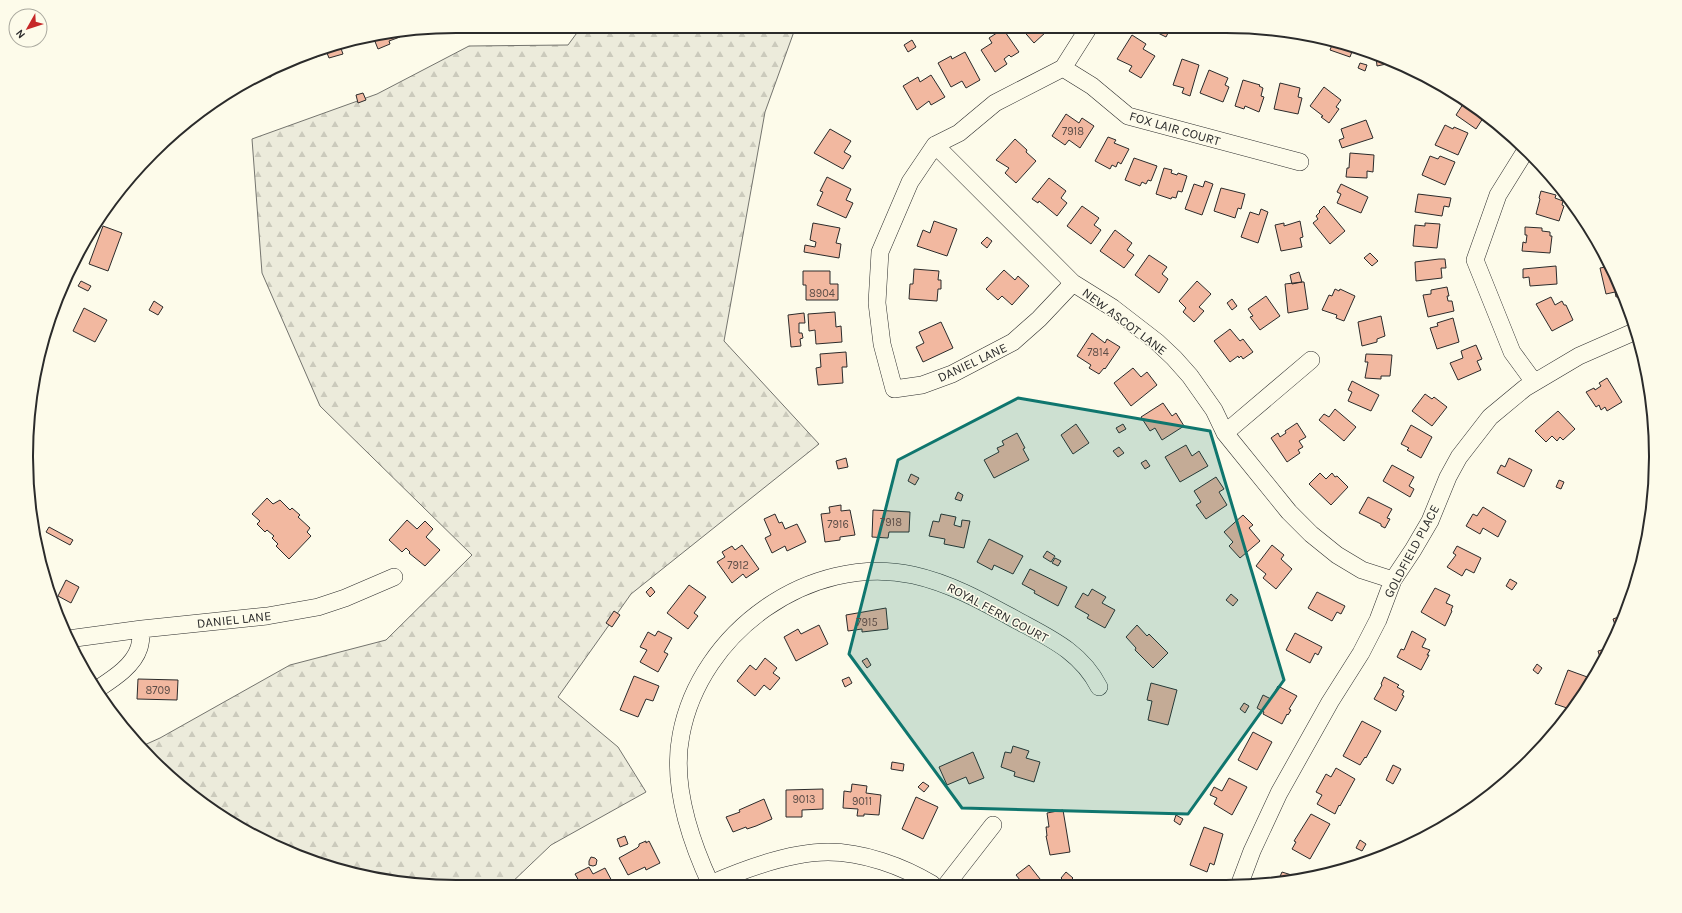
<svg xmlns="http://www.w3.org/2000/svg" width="1682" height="913" viewBox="0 0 1682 913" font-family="Karla,sans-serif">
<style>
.forest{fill:url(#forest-firs);stroke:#74746e}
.building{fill:#f2b8a0;stroke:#2b2b2b}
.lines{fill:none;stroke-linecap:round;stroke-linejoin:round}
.minor-casing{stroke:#2b2b2b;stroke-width:18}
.minor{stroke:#fdfbea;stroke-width:17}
.marked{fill:#0f766e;fill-opacity:0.2;stroke:#0f766e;stroke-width:3;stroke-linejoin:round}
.labels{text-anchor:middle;stroke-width:3;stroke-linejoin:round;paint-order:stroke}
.number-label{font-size:11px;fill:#5d4e48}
.street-label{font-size:13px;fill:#2b2b2b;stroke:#fdfbea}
.rim{fill:none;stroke:#2b2b2b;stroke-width:2}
</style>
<defs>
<pattern id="forest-firs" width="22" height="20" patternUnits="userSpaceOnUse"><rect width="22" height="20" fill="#ecebdb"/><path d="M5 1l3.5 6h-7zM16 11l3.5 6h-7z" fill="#cbcabc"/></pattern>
</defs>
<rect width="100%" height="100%" fill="#fdfbea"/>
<!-- forest -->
<path class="forest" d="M582,26H796L765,112L724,341L819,444L631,594L558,697L618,747L646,792L551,845L508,886H429L345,872L241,829L194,798L140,747L160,738L290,665L386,640L472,555L320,406L262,273L252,139L377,94L469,46L568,45Z"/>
<!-- building -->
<path class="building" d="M1020,27H1041L1046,32L1034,43Z
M1146,27H1171L1166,37Z
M1003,29L1019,52L1011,57L1009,55L1004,59L1007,64L995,72L981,50L992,43L989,38Z
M398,32L400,37L389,41L390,44L378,49L372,34Z
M1132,35L1146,44L1143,49L1155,56L1141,78L1129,71L1132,66L1117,59Z
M912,40L916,47L908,52L904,45Z
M1334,40L1357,49V50L1353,49L1350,57L1330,50Z
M339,43L343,54L329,58L327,53L316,57L315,54L308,57L307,54L318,49Z
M965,52L980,80L966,88L962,81L951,87L938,63L951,56L952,59Z
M1376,57L1391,63L1377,66Z
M1182,59L1199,65L1190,96L1182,93L1184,88L1173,85Z
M1360,63L1367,65L1365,71L1358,68Z
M272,70L271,77H255Z
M1209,70L1228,78L1225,85L1229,87L1223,102L1200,93Z
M931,75L945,97L931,105L929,101L917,110L903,86L918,77L920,82Z
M1243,80L1260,85L1259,86L1263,88L1261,96L1264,97L1259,112L1245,106L1244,109L1235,106Z
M1280,83L1300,88L1298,97L1302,98L1298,114L1274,109Z
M1324,87L1341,100L1336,107L1339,109L1329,123L1321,117L1323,116L1310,106Z
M363,93L366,100L358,103L356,95Z
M1465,101L1485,115L1476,129L1456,115Z
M1066,114L1079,123L1082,118L1094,126L1080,148L1069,140L1065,145L1052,136Z
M1366,120L1373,138L1342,148L1339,140L1344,138L1341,129Z
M1445,125L1453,129L1454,127L1468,133L1458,155L1435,145Z
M830,129L851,141L844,152L851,156L843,169L814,153Z
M1108,137L1116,140L1114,143L1129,149L1121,164L1118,162L1116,167L1112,165L1110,169L1095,161Z
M1015,139L1027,150L1026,152L1036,161L1016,183L1005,173L1009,168L996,160Z
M1350,153L1374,155L1373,172L1367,171V178L1346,177L1347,168H1349Z
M1430,156L1438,159L1440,156L1455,162L1445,185L1422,175Z
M1134,158L1157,166L1151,181L1148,180L1146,184L1142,182L1140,186L1125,180Z
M1164,168L1172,170L1171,173L1177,175L1178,173L1187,176L1182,192L1178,191L1176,198L1172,197L1171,199L1156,194Z
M827,177L851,189L846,200L853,203L846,218L817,205L823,192L820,191Z
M1049,178L1066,191L1061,198L1067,203L1057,216L1039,201L1038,203L1032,199Z
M1205,181L1213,184L1202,215L1185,209L1194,184L1203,187Z
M1341,184L1368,197L1361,213L1337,203L1341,194L1337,192Z
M1221,188L1245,194L1241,209L1238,208L1235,218L1214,211Z
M1541,191L1556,195L1555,198L1563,201L1562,205L1564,206L1559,221L1536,214L1540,199L1539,198Z
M1418,194L1451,198L1449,207L1444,206L1442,216L1415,212Z
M1082,206L1099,218L1094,225L1101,230L1091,244L1067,226Z
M1324,206L1345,231L1330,244L1313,223L1318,219L1316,216L1320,212L1319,211Z
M1261,209L1268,212L1258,243L1241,237L1250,212L1259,215Z
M934,221L957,229L947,256L917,246L923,230L930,233Z
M1300,221L1303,237L1300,238L1302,247L1281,251L1275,225L1284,223V226Z
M813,223L840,228L836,243L841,244L839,258L804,252L805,245L815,247L816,242L810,240Z
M1425,223L1440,224L1437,248L1413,246L1415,225L1425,226Z
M103,226L122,233L108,271L89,264Z
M1525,227L1542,228V231L1550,232V236H1552L1550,253L1522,251L1523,242L1526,243L1527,235H1525Z
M1115,230L1132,243L1127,250L1134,255L1124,268L1100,251Z
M987,237L992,241L987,248L981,243Z
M1370,253L1378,261L1372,266L1364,258Z
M1149,255L1167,267L1162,274L1168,279L1159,293L1135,275Z
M1439,259H1445L1446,268H1441L1442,278L1416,281L1415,262Z
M1556,266L1557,284L1530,286L1529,277L1523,278V269Z
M1611,266L1623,296L1616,297L1615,292L1606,294L1600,268Z
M914,269L939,271L938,280H941V289H938L937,301L909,299L910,284H913Z
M1004,270L1015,280L1018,276L1029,286L1012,305L1002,296L998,300L986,289Z
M803,271H830V284H838V300H806V285H803Z
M1299,272L1302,282L1292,284L1290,275Z
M81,281L91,286L88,291L78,286Z
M1197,281L1211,294L1199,307L1204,311L1194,322L1183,312L1186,308L1179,301Z
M1302,282H1304L1308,309L1288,313L1285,284Z
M1447,287L1449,296H1447L1448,301H1452L1454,311L1428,317L1423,295L1431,294V290Z
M1335,289L1339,291L1340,289L1355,296L1344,321L1336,318L1337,315L1322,310L1329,295L1332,296Z
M1266,296L1280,316L1260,330L1250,317L1253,316L1248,309Z
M1551,297L1555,305L1562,301L1564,305H1566L1573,320L1552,331L1536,304Z
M1232,299L1237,306L1232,310L1227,303Z
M154,301L163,307L158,315L149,310Z
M84,308L107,320L95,342L73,331Z
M835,312L836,327L841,326L842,342L816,344L815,330L809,331L808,314Z
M804,313L805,323H799V333H802L803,338L800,339L801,346L791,347L788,315Z
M1381,316L1385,336L1377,339V342L1362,346L1358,322Z
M1453,318L1459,342L1437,349L1430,328L1438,326L1437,323Z
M941,322L953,348L923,362L916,347L924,343L919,332Z
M1230,329L1240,341L1243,339L1253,352L1243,359L1241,356L1239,358L1238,356L1230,362L1214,341Z
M1092,333L1105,343L1107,339L1120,347L1105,369L1104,368L1099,374L1089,368L1091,365L1077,356Z
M1476,345L1482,359L1477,361L1481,370L1458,380L1450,363L1463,358L1461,351Z
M846,352L847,367H842L843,383L818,385L816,368L821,367L820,354Z
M1366,354L1392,355L1390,376H1381V379L1365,378L1368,362H1365Z
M1133,368L1141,377L1147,372L1157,385L1131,406L1114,383Z
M1607,378L1622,402L1607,411L1605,407L1601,410L1599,405L1596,407L1586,392L1594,388L1595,390L1601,386L1599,383Z
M1352,381L1379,395L1371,411L1348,401L1352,392L1348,390Z
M1425,394L1432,399L1434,397L1447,407L1432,426L1412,411Z
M1163,403L1172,416L1176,413L1184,426L1162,440L1155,428L1150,431L1141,417Z
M1335,409L1356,427L1344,441L1319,420L1324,414L1329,417Z
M1558,411L1575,429L1563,440L1560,437L1557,441L1552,436L1546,442L1535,431Z
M1297,423L1306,437L1299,441L1303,447L1298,450L1300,453L1287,462L1271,438L1278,433L1280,437L1286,433L1285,431Z
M1076,424L1089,443L1073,454L1061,435Z
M1123,424L1126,429L1119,433L1116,428Z
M1411,425L1432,437L1421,458L1407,450L1409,448L1401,444Z
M1017,433L1025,448L1023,449L1029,460L994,478L984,460L999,452L997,448L1004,445L1002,441Z
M1186,445L1192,456L1199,451L1208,466L1180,482L1165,457Z
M1119,447L1124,453L1118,457L1113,451Z
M846,458L848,467L838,469L836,461Z
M1509,458L1532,470L1524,487L1497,473L1501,465L1505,467Z
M1146,460L1150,466L1145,469L1141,463Z
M1392,465L1414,477L1409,486L1414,489L1410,497L1383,481Z
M1320,473L1326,479L1332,473L1335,477L1337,476L1348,487L1331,505L1309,484Z
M911,474L919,478L915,485L908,481Z
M1216,477L1224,489L1219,492L1227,505L1206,519L1196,505L1201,502L1194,491Z
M1559,480L1564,482L1561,489L1556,487Z
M958,492L963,495L961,501L955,499Z
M1368,497L1392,509L1387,518L1390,519L1385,528L1381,526V524L1359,513Z
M267,498L273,504L280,500L290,510L292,508L300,515L298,517L310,528L307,532L311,536L289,559L276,546L278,544L272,538L274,536L267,530L265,532L257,524L260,521L252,514Z
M841,505V511L850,510L855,535L840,537V540L825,542L821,514L830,513L829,507Z
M1483,507L1506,521L1498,537L1483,528L1480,534L1466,526L1473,514L1477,516Z
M873,510L910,512L909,532H889L888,538L872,537Z
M775,514L779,523L782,522L785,529L797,524L806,542L787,551L785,546L772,553L765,538L771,535L764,519Z
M941,514L956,517L954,525L961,527L962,520L970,521L964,548L944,544L945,539L929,536L933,521L939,522Z
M1243,515L1253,525L1249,528L1260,541L1240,558L1229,546L1233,542L1224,532Z
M407,520L417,529L425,521L433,529L426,537L440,550L425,566L409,553L410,552L406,548L402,552L389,540Z
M49,527L73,540L70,545L46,532Z
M989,539L1023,556L1013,574L994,565L992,570L977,562Z
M742,545L759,569L746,578L743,574L732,583L717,562L725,557L722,552L732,546L735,550Z
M1272,545L1284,555L1281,559L1292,569L1276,589L1263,578L1266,574L1256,566Z
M1457,546L1481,558L1474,573L1466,569L1462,576L1447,567L1456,555L1453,553Z
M1047,551L1055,556L1051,562L1043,557Z
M1055,558L1061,561L1058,566L1052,563Z
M1030,569L1067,587L1058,606L1034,593L1035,591L1022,584Z
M1510,579L1517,583L1512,590L1506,586Z
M66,580L79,587L71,603L58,596Z
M689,585L706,597L694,613L698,616L688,629L667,613Z
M651,587L655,592L650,597L646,592Z
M1435,588L1450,595L1446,603L1453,606L1451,610L1452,611L1445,626L1421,612Z
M1092,589L1106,597L1102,603L1115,610L1105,628L1087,618L1089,615L1075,607L1083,593L1088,596Z
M1317,592L1345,606L1341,614L1337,612L1332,621L1308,608Z
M1231,594L1238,600L1233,606L1226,600Z
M886,608L888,629L862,632V629L848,631L846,615Z
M614,611L620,615L612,627L606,623Z
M1621,616L1622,620L1619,627L1616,628L1613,619Z
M819,625L828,644L796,661L784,637L798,629L801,634Z
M1137,625L1147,636L1149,634L1168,653L1153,668L1135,650L1136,648L1126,637Z
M658,631L672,638L664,652L668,654L658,672L640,662L647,650L640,647L648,632L655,636Z
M1412,631L1426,639L1422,647L1430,650L1427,655H1429L1421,670L1397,657L1401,649L1404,650Z
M1295,633L1322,647L1318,655L1315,653L1310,663L1286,650Z
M1609,648L1602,664L1598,651Z
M765,658L777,668L773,673L780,678L770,690L764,685L755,696L737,681L750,665L756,670Z
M867,658L871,665L867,668L862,661Z
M1537,664L1542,668L1538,674L1533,670Z
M1568,670L1590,678L1586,687L1570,709L1555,704Z
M634,676L659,686L653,701L646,699L638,717L620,710Z
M849,677L852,683L845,687L842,680Z
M1384,677L1399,685L1397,687L1404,691L1402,695L1404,696L1396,711L1374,699L1382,685L1381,684Z
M138,679L178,680L177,700L137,699Z
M1151,683L1177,690L1168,725L1148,720L1152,701L1147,700Z
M1278,686L1297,696L1289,709L1291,710L1288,715L1287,714L1282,724L1263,714L1264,712L1257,708L1263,695L1271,699Z
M1244,703L1249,706L1245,713L1240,709Z
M1362,721L1381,731L1366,758L1365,757L1360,765L1343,756Z
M1253,732L1272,742L1257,770L1238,760Z
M1013,746L1029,751L1026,758L1040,762L1034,782L1014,776L1015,772L1001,767L1005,752L1011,753Z
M973,752L984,778L969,784L966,777L947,785L939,767Z
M892,762L904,764L903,771L891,769Z
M1393,765L1401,769L1393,784L1386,780Z
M1336,768L1355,779L1340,806L1339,805L1335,814L1317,804L1322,795L1316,792L1326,774L1331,777Z
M1229,778L1247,787L1232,815L1214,804L1217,798L1210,795L1214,787L1222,791Z
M923,782L929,786L924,792L918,787Z
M852,784L867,786L866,793L881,795L879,815L864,814V816H857L858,809L843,808L844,791L851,792Z
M823,789V809L802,810V817H786V790Z
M916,797L938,807L923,839L902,829Z
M764,799L772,819L756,826L747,829L746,827L733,832L726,817L740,812L739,810Z
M1063,810L1070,852L1050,855L1046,836H1047L1046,827H1049L1047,813Z
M1311,814L1330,824L1310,859L1292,849L1296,842L1294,841Z
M1176,815L1183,819L1180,825L1174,821Z
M1204,827L1223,834L1214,865L1210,863L1207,872L1190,865Z
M625,836L628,844L620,847L617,839Z
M1360,840L1366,844L1362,851L1356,848Z
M646,841V843L649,841L660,863L646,870L645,867L628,875L619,858L637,848L639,846V844Z
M591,857L595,858L597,860L596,865L593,866L589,865V861Z
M1029,865L1044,884H1014L1020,880L1016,875Z
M589,867L593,874L605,868L614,885L574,886L573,884L579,881L575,874Z
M1066,872L1073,878L1067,884L1061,878Z
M1282,872L1301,878V879L1277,883Z"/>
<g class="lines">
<!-- minor casing -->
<g class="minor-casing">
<path id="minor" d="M1063,68L1092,86L1128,116L1300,162
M935,145L1073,283L1113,308L1157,342L1174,358L1190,376L1214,410L1225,433L1289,512L1311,534L1337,555L1362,570L1393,580
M1526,150L1498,195L1475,260L1512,352L1534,382
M1073,283L1039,319L1013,342L952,374L922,385L894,389L882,344L877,303L880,252L910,182L935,145L959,133L995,103L1063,68L1089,27
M1225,433L1311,360
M68,639L142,629L267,616L318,607L345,598L394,577
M96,690C111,680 133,667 139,648C141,642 141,635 142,629
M1240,883L1252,851L1279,793L1330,702L1361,653L1378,620L1393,580L1413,550L1430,521L1448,477L1459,457L1490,417L1525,388L1579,356L1636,331
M947,884L993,825
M708,885C742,870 790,852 828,852C863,852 902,866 932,884
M711,885C690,840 671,785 681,735C700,632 810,553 913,575C949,583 980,600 1011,617C1047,637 1080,650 1099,687"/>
</g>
<!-- minor -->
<use href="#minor" class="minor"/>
</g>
<!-- marked area -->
<path class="marked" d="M1018,398L1210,431L1284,680L1188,814L962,808L849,654L898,460Z"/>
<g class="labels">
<!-- number labels -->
<g class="number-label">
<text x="1073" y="135">7918</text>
<text x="822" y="297">8904</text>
<text x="1098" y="356">7814</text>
<text x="891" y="526">7918</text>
<text x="838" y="528">7916</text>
<text x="738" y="569">7912</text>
<text x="867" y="626">7915</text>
<text x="158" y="694">8709</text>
<text x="804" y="803">9013</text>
<text x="862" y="805">9011</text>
</g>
<!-- street labels -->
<g class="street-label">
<text transform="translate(1175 128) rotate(16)" y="5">FOX LAIR COURT</text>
<text transform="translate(1125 321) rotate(37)" y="5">NEW ASCOT LANE</text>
<text transform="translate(972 362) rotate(-25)" y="5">DANIEL LANE</text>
<text transform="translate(1411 551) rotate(-62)" y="5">GOLDFIELD PLACE</text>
<text transform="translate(998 612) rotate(28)" y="5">ROYAL FERN COURT</text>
<text transform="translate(234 619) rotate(-6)" y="5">DANIEL LANE</text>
</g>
</g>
<!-- crop -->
<path d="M0 0H1682V913H0ZM456 33H1226A423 423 0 0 1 1649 456V457A423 423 0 0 1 1226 880H456A423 423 0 0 1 33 457V456A423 423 0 0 1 456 33Z" fill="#fdfbea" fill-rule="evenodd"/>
<path class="rim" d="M456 33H1226A423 423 0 0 1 1649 456V457A423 423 0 0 1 1226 880H456A423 423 0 0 1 33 457V456A423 423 0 0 1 456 33Z"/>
<!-- north arrow -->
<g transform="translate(28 28) rotate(231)"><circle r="19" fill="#fdfbea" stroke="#a9a89e"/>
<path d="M0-3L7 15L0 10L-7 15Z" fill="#c62828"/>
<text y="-6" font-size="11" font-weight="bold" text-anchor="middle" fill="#2b2b2b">N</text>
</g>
</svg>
